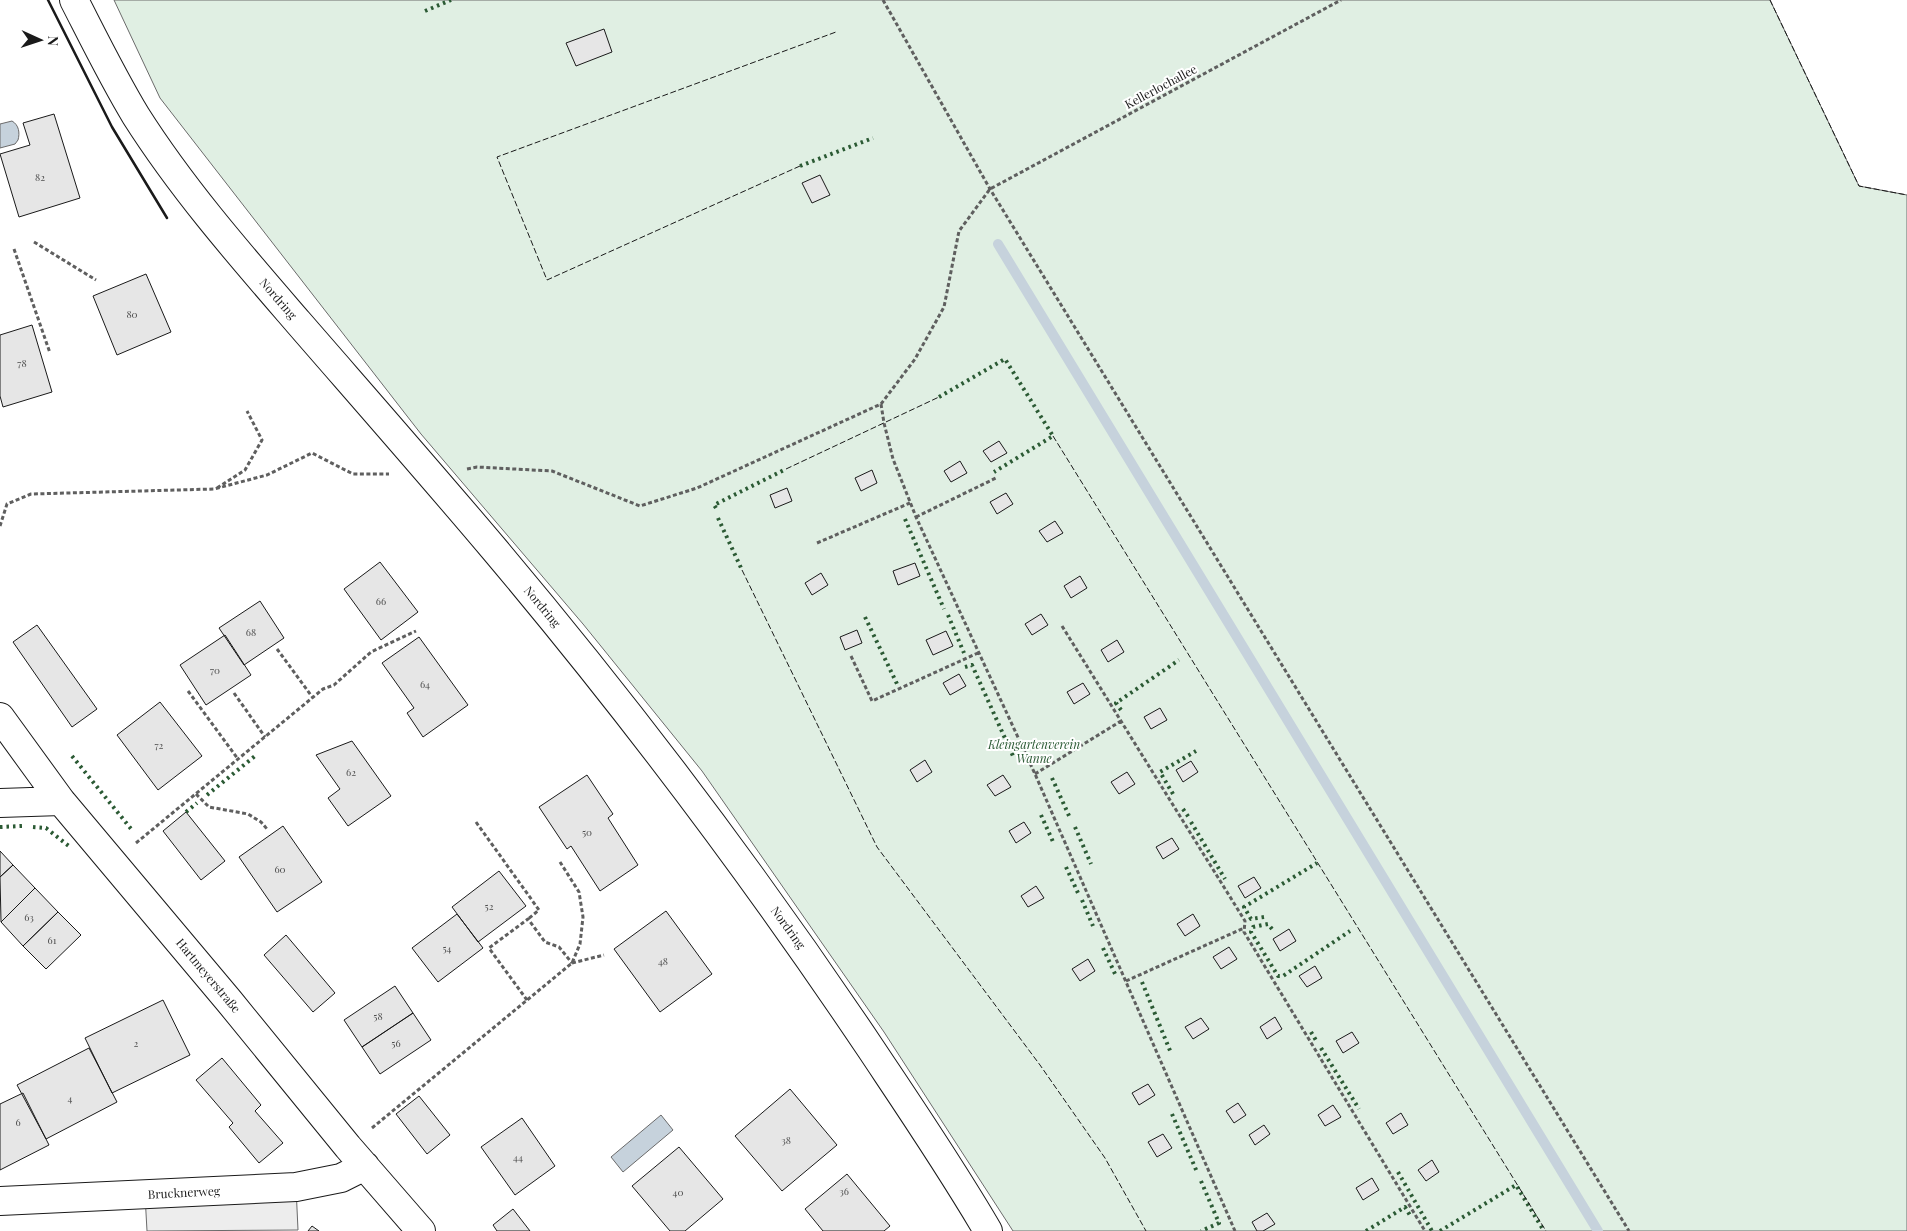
<svg xmlns="http://www.w3.org/2000/svg" width="1907" height="1231" viewBox="0 0 1907 1231" font-family="'Playfair Display',serif">
<style>
.green{fill:#e0efe3;stroke:#6a6a6a}
.parking{fill:#ededed;stroke:#6a6a6a}
.water{fill:#c6d2dc;stroke:#6a6a6a}
.lines{fill:none;stroke-linecap:round;stroke-linejoin:round}
.stream{stroke:#c6d2dc;stroke-width:10}
.building{fill:#e6e6e6;stroke:#1a1a1a}
.street-casing{stroke:#1a1a1a;stroke-width:30}
.secondary-casing{stroke:#1a1a1a;stroke-width:30}
.path{stroke:#5f5f5f;stroke-width:3;stroke-dasharray:4 2.5;stroke-linecap:butt}
.street{stroke:#fff;stroke-width:28}
.secondary{stroke:#fff;stroke-width:28}
.hedge{stroke:#2b5a34;stroke-width:4;stroke-dasharray:2.5 4;stroke-linecap:butt}
.fence{stroke:#1a1a1a;stroke-width:1;stroke-dasharray:6 2.5;stroke-linecap:butt}
.wall{stroke:#1a1a1a;stroke-width:2.5}
.labels{text-anchor:middle;stroke-width:4;stroke-linejoin:round;paint-order:stroke}
.number-label{font-size:10px;fill:#4d4d4d}
.street-label{font-size:12px;fill:#1a1a1a;stroke:#fff}
.park-label{font-size:12px;font-style:italic;fill:#2b5a34;stroke:#fff}
</style>
<rect width="100%" height="100%" fill="#fff"/>
<!-- green -->
<path class="green" d="M114,0H1770L1859,186L1907,195V1231H1013L884,1032L702,771L583,624L421,434L160,98Z"/>
<!-- parking -->
<path class="parking" d="M296,1187L298,1230L147,1231L145,1195Z"/>
<!-- water -->
<path class="water" d="M12,121C19,125 20,133 18,140L15,144L0,148V124Z
M661,1115L673,1130L623,1172L611,1157Z"/>
<g class="lines">
<!-- stream -->
<path class="stream" d="M998,244L1598,1231"/>
</g>
<!-- building -->
<path class="building" d="M604,29L612,52L576,66L566,43Z
M54,114L80,198L19,217L0,154L30,145L23,123Z
M820,175L830,195L812,203L802,183Z
M146,274L171,332L117,355L93,296Z
M32,325L52,392L3,407L0,396V335Z
M999,441L1007,453L991,462L983,451Z
M960,461L967,473L951,482L944,471Z
M872,470L877,483L861,491L855,478Z
M787,488L792,501L775,508L770,495Z
M1006,493L1013,504L997,514L990,502Z
M1055,521L1063,533L1047,542L1039,531Z
M380,562L418,612L381,640L344,589Z
M915,563L920,576L898,585L893,571Z
M821,573L828,585L812,595L805,583Z
M1080,576L1087,588L1071,598L1064,586Z
M260,601L284,638L244,665L219,628Z
M1041,614L1048,625L1032,635L1025,624Z
M37,625L97,709L72,727L13,642Z
M857,630L862,643L845,650L840,637Z
M946,631L953,646L933,655L926,640Z
M225,635L251,675L206,705L180,665Z
M419,637L468,705L423,737L407,713L414,708L382,663Z
M1117,640L1124,652L1108,662L1101,650Z
M959,674L966,686L950,695L943,683Z
M1083,683L1090,694L1074,704L1067,692Z
M160,702L202,756L158,790L117,735Z
M1160,708L1167,720L1151,729L1144,717Z
M352,741L391,796L348,826L328,798L340,789L316,755Z
M925,760L932,772L917,782L910,770Z
M1191,761L1198,772L1183,782L1176,770Z
M1127,772L1135,784L1119,794L1111,782Z
M587,775L613,814L608,818L638,865L600,891L571,846L567,849L539,807Z
M1003,775L1011,787L995,796L987,785Z
M186,812L225,861L201,880L163,831Z
M1024,822L1031,833L1016,843L1009,831Z
M283,826L322,882L277,912L239,857Z
M1172,838L1179,849L1163,859L1156,847Z
M0,851L13,865L0,877Z
M13,865L35,888L1,922L0,877Z
M499,871L526,906L478,942L452,907Z
M1254,877L1261,888L1245,898L1238,886Z
M1036,886L1044,898L1028,907L1021,896Z
M35,888L58,912L23,946L1,922Z
M666,911L712,974L660,1012L614,949Z
M58,912L81,935L46,969L23,946Z
M457,914L483,948L438,982L412,948Z
M1193,914L1200,926L1185,936L1177,924Z
M1289,929L1296,941L1280,951L1273,939Z
M286,935L335,993L313,1012L264,955Z
M1229,947L1237,959L1221,969L1213,957Z
M1088,959L1095,971L1080,981L1072,969Z
M1315,966L1322,978L1307,987L1299,976Z
M395,986L413,1013L362,1047L344,1020Z
M163,1000L190,1055L112,1093L85,1038Z
M413,1013L431,1040L380,1074L362,1047Z
M1275,1017L1282,1029L1267,1039L1260,1027Z
M1201,1018L1209,1029L1193,1039L1185,1027Z
M1352,1032L1359,1043L1343,1053L1336,1041Z
M89,1048L117,1102L46,1139L17,1085Z
M222,1058L261,1105L255,1111L283,1143L259,1163L229,1127L233,1123L196,1080Z
M1148,1084L1155,1095L1139,1105L1132,1093Z
M790,1089L837,1145L782,1191L735,1136Z
M23,1093L49,1145L0,1170V1104Z
M419,1096L450,1135L427,1154L396,1114Z
M1238,1103L1246,1115L1234,1123L1226,1111Z
M1333,1105L1341,1117L1325,1126L1318,1115Z
M1401,1113L1408,1125L1393,1134L1386,1123Z
M522,1118L555,1166L515,1195L481,1147Z
M1264,1125L1270,1134L1255,1145L1249,1135Z
M1163,1134L1172,1148L1157,1157L1148,1142Z
M679,1147L723,1199L685,1231H670L632,1186Z
M1432,1160L1439,1172L1426,1181L1418,1170Z
M847,1174L890,1226L884,1231H823L805,1209Z
M1372,1178L1379,1190L1363,1200L1356,1188Z
M513,1209L530,1231H497L493,1225Z
M1267,1213L1275,1224L1263,1231H1257L1252,1222Z
M312,1226L319,1231H308Z"/>
<g class="lines">
<!-- street casing -->
<g class="street-casing">
<path id="street" d="M0,717L61,801L229,1001L348,1147L421,1231
M0,803L61,801
M0,1201L296,1187L341,1178L365,1166"/>
</g>
<!-- secondary casing -->
<g class="secondary-casing">
<path id="secondary" d="M74,0C94,39 113,78 136,116C183,190 241,256 298,322C364,398 430,473 495,550C629,709 755,876 871,1049C911,1109 952,1169 988,1231"/>
</g>
<!-- path -->
<path class="path" d="M883,0L990,189L1629,1231
M34,242L96,280
M14,249L50,353
M881,404L884,423L893,459L916,517L1035,774L1235,1231
M467,469L477,467L552,471L640,506L697,488L881,404L915,359L944,307L959,231L990,189L1341,0
M217,488L245,470L262,440L247,411
M916,517L996,478
M0,526L7,504L31,494L214,489L267,475L312,453L353,474H389
M817,543L910,503
M1062,626L1245,921L1244,932L1425,1231
M277,649L313,698
M851,656L872,701L978,653
M188,691L238,759
M234,693L265,737
M1035,774L1121,721
M196,794L209,807L248,814L261,822L267,829
M476,822L539,910L528,919
M136,843L323,689L334,685L371,652L416,631
M572,963L604,955
M1126,981L1244,928
M527,1000L489,948L528,919L545,942L559,947L572,963
M372,1128L572,963L580,944L583,917L579,892L560,862"/>
<!-- street -->
<use href="#street" class="street"/>
<!-- secondary -->
<use href="#secondary" class="secondary"/>
<!-- hedge -->
<path class="hedge" d="M425,11L451,0
M800,166L873,138
M939,397L1005,359L1053,436L994,472
M716,508L714,505L786,469
M718,518L742,570
M905,519L944,609
M948,615L964,653
M865,617L898,686
M965,667L972,665L1013,756
M1121,710L1116,703L1179,660
M72,756L132,830
M1052,778L1070,818
M1173,794L1160,772L1196,751
M207,795L255,756
M1183,809L1190,819
M186,812L197,803
M1041,815L1054,844
M1191,822L1225,879
M0,827L22,826
M33,827L46,828L70,847
M1075,827L1091,864
M1066,867L1078,893
M1082,900L1093,926
M1264,917L1251,919L1244,907L1317,863
M1272,929L1268,924L1253,927L1251,932L1278,976H1283L1350,931
M1103,948L1116,976
M1142,982L1171,1053
M1311,1032L1317,1042
M1321,1048L1359,1109
M1172,1114L1197,1172
M1398,1172L1432,1231
M1201,1181L1219,1223L1201,1231
M1366,1231L1405,1207L1411,1217
M1440,1231L1516,1185L1544,1231"/>
<!-- fence -->
<path class="fence" d="M1770,0L1859,186L1907,195
M800,166L547,280L497,157L836,32
M1053,436L1546,1231
M786,469L939,397
M742,570L877,847L1040,1065L1105,1158L1146,1231"/>
<!-- wall -->
<path class="wall" d="M48,0L112,127L167,218"/>
</g>
<g class="labels">
<!-- number labels -->
<g class="number-label">
<text x="40" y="181">82</text>
<text x="132" y="318">80</text>
<text x="22" y="367">78</text>
<text x="381" y="605">66</text>
<text x="251" y="636">68</text>
<text x="215" y="674">70</text>
<text x="425" y="688">64</text>
<text x="159" y="749">72</text>
<text x="351" y="776">62</text>
<text x="587" y="836">50</text>
<text x="280" y="873">60</text>
<text x="489" y="910">52</text>
<text x="29" y="921">63</text>
<text x="52" y="944">61</text>
<text x="447" y="952">54</text>
<text x="663" y="965">48</text>
<text x="378" y="1020">58</text>
<text x="136" y="1047">2</text>
<text x="396" y="1047">56</text>
<text x="70" y="1102">4</text>
<text x="18" y="1126">6</text>
<text x="786" y="1144">38</text>
<text x="518" y="1161">44</text>
<text x="844" y="1195">36</text>
<text x="678" y="1196">40</text>
</g>
<!-- street labels -->
<g class="street-label">
<text transform="translate(1161 87) rotate(-28)" y="4">Kellerlochallee</text>
<text transform="translate(278 299) rotate(49)" y="4">Nordring</text>
<text transform="translate(542 607) rotate(50)" y="4">Nordring</text>
<text transform="translate(788 928) rotate(54)" y="4">Nordring</text>
<text transform="translate(208 976) rotate(50)" y="4">Hartmeyerstraße</text>
<text transform="translate(184 1193) rotate(-3)" y="4">Brucknerweg</text>
</g>
<!-- park labels -->
<g class="park-label">
<text x="1034" y="749">Kleingartenverein<tspan x="1034" dy="14">Wanne</tspan></text>
</g>
</g>
<!-- north arrow -->
<g transform="translate(40 40) rotate(93)" stroke="#ffffff" stroke-width="4" paint-order="stroke">
<path d="M0-4L9 19L0 12L-9 19Z" fill="#1a1a1a"/>
<text y="-8" font-size="14" font-weight="bold" text-anchor="middle" fill="#1a1a1a">N</text>
</g>
</svg>
